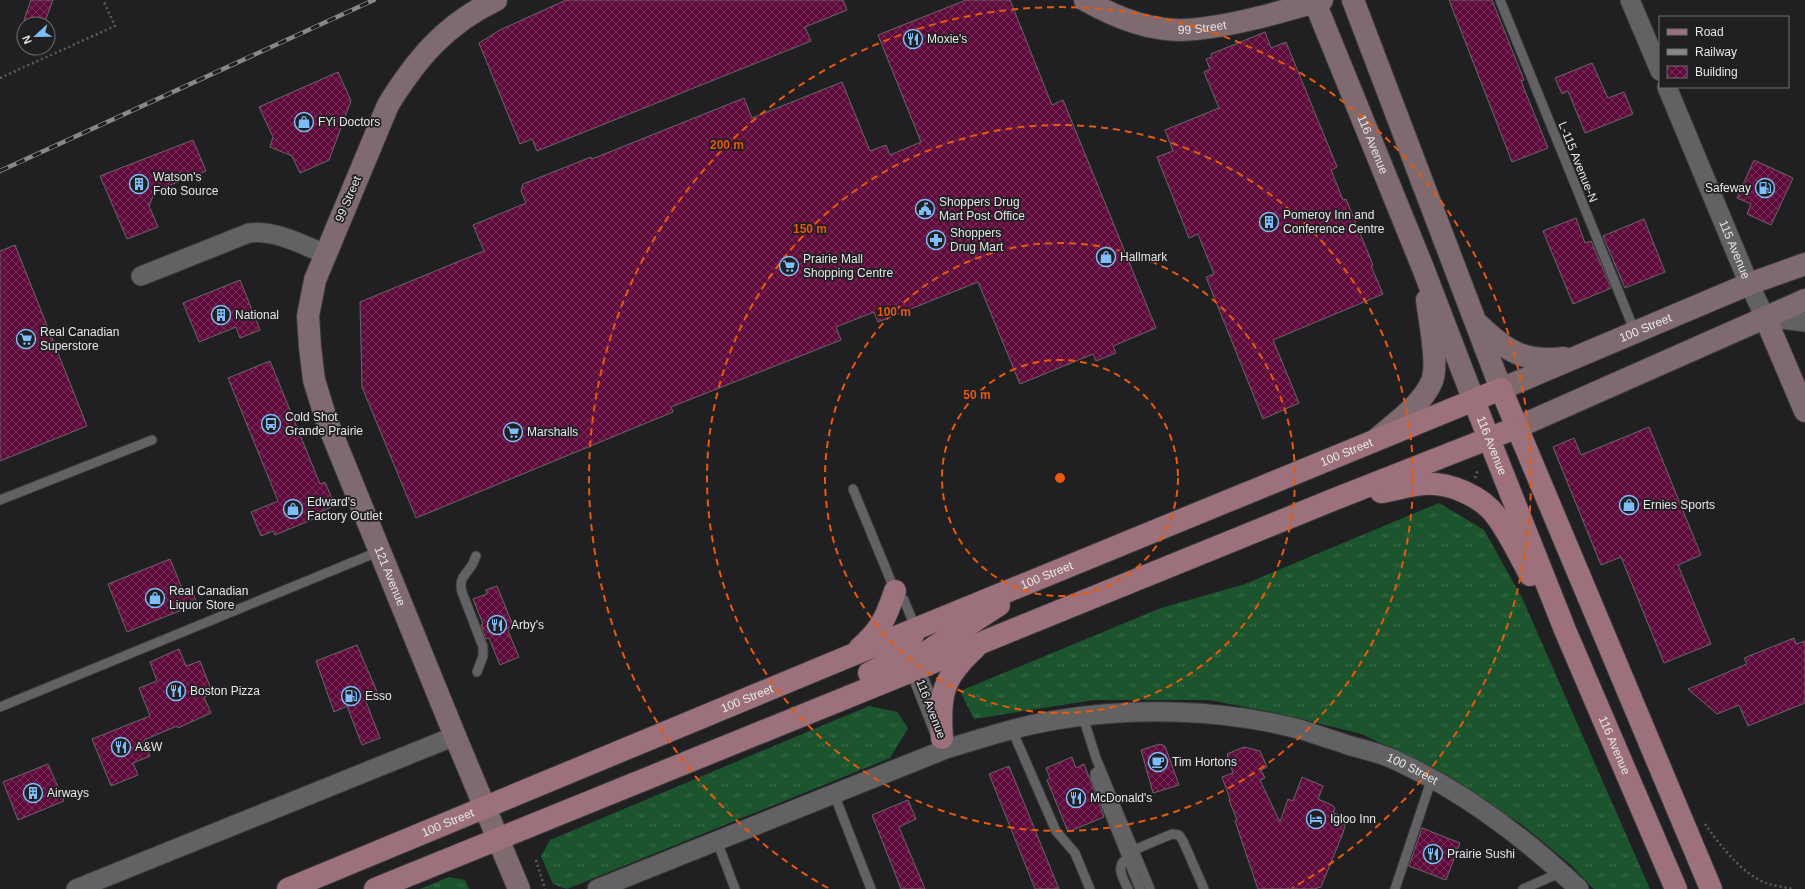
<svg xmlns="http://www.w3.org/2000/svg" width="1805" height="889" viewBox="0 0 1805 889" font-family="Arial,sans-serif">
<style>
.grass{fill:url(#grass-tufts)}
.building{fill:url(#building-cross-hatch);stroke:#6a6667}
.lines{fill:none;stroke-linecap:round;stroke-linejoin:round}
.lane-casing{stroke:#3a3a3c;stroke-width:11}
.street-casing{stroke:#3a3a3c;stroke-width:21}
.secondary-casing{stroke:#3a3a3c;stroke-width:24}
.primary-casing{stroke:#3a3a3c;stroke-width:24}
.path{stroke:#5d5d5f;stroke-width:2.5;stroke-dasharray:2 3;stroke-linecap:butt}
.lane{stroke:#626265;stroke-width:9}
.street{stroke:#626265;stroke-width:19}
.secondary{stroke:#7f6a70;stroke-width:22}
.primary{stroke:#9d717c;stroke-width:22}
.rail-casing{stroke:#88888b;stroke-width:4.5}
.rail{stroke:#202023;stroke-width:3;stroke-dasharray:9;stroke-linecap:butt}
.ring{fill:none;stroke:#e8590c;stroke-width:2;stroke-dasharray:7 5}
.labels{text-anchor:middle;stroke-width:3.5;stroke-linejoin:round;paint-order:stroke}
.street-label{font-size:12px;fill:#e6e6e8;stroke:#202023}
.poi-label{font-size:12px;fill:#e6e6e8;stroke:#202023;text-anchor:start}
.centre{fill:#e8590c;stroke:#202023;stroke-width:2}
.ring-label{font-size:12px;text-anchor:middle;font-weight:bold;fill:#e8590c;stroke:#202023;stroke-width:3.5;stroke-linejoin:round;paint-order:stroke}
</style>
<defs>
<pattern id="grass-tufts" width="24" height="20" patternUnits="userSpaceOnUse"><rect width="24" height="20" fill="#1c552d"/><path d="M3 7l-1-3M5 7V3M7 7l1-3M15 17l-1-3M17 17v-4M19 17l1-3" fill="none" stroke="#3d6d4b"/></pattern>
<pattern id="building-cross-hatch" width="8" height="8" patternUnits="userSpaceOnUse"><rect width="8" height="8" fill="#5f0b3c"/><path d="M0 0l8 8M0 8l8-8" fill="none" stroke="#762f58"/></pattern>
</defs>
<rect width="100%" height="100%" fill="#202023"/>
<!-- grass -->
<path class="grass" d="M1439,503L1484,530L1523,600L1650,889H1594L1571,865L1521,824L1431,768L1362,734L1281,714L1209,700H1094L974,719L960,691L1161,608L1245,584Z
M869,706L897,712L908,728L890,758L567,889L553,884L541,856L550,840Z
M449,877L465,880L469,889H420Z"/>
<!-- building -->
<path class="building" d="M31,0H53L44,24H37L24,20Z
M566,0H843L847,10L805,27L811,41L537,151L532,139L520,144L479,43L500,30Z
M966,0H1010L1052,105L1063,100L1156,328L1113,346L1116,353L1096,361L1093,354L1020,384L978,282L878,322L874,312L836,327L841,340L671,407L673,412L416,518L362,387L360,302L484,251L473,225L526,203L521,191L523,184L591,157L592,159L744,98L752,118L842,82L870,151L886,145L890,155L921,142L878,35Z
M1449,0H1492L1524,80L1521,81L1548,148L1512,162Z
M1265,32L1271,48L1286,42L1337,167L1331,170L1343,200L1346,199L1373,265L1371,266L1383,294L1273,340L1299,403L1263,419L1206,277L1214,274L1198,234L1189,238L1157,157L1173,151L1165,130L1219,108L1204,72L1210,69L1206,59L1212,57L1211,54Z
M1592,63L1608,98L1624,92L1633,114L1585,133L1568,91L1562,94L1555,78Z
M338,72L351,101L329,160L300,173L292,156L270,147L273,137L259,107Z
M193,140L206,171L155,191L149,206L158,227L127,239L100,176Z
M1754,160L1793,178L1771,225L1747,214L1751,204L1737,198Z
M1576,218L1585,243L1591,241L1611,288L1573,304L1543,231Z
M1644,219L1665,272L1625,288L1603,236Z
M15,245L87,426L0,461V251Z
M240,280L260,330L240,338L236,327L199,342L183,303Z
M270,361L320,484L325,482L335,506L319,512L321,516L275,535L273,531L261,536L251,512L278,501L228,378Z
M1649,427L1701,555L1678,565L1711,644L1664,663L1621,557L1601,565L1553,447L1574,438L1581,455Z
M170,559L184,593L192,590L197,604L127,632L108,584Z
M497,586L514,628L508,631L519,657L500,665L489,638L486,639L481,625L483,624L473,599L487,594L486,590Z
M1794,638L1796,644L1805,641V703L1748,726L1739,705L1717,714L1688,689L1747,664L1744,658Z
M357,645L378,694L365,699L380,738L362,745L347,706L334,712L316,661Z
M179,649L186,666L200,661L213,694L204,697L211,713L178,728L177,726L144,740L150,756L133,763L138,775L111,786L92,739L150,716L139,688L157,681L150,662Z
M1160,744L1165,746L1179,785L1153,793L1141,750Z
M1244,747L1260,751L1267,767L1261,770L1265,778L1260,780L1280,822L1288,799L1293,801L1302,777L1323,786L1318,799L1332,805L1335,808L1333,813L1347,817L1343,833L1321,887L1314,889H1258L1235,821L1237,820L1229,800L1230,799L1222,777L1233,773L1227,754Z
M1072,757L1076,768L1084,764L1104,817L1068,832L1047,780L1050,778L1046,768Z
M48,764L64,801L18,820L3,782Z
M1009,766L1059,889H1035L989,774Z
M908,800L916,819L899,827L925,889H901L872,815Z
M1422,828L1460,843L1446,880L1409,866Z"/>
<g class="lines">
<!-- lane casing -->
<g class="lane-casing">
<path id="lane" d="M1500,0L1635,332
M853,489L895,591L904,600L916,629
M0,500L152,440
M476,556C474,560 473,565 470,568C463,577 459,580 462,592L483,647V656L477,672
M0,707L380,551
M1083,717L1096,758L1150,889
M1012,730L1056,831L1075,853L1090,889
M1100,769L1095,773V778L1140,889
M834,794L871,889
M717,841L735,889
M1134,850L1172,834L1179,835L1183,841L1204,889
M1127,859C1115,865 1123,879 1128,889
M1395,889L1432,778
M1523,889L1562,872"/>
</g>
<!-- street casing -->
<g class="street-casing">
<g id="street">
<path d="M1630,0L1660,71"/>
<path id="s1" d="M1667,87L1749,284L1765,317L1805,322"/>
<path d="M141,276L249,233C276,230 301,244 325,254"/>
<path d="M915,669L940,733"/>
<path d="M76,889L455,736"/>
<path id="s2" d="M597,889L946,749C982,738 1019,726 1056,720C1135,707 1225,709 1302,730C1318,735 1333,740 1348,745C1364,750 1382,753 1397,761C1465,792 1525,838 1579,889"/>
</g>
</g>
<!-- secondary casing -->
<g class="secondary-casing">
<g id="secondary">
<path id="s3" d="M496,0C446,24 417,58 388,105L315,280L308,316L310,347L314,380L326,419L455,736L519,889"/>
<path id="s4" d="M1085,0C1113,16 1148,30 1181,30C1223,29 1281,12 1322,0"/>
<path id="s5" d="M1314,0L1423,268L1474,401"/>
<path id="s6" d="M1353,0L1501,389L1749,284L1805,264"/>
<path d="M1765,317L1805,411"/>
<path d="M1479,325C1506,351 1525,363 1564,358"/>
<path d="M1518,427L1805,300"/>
<path d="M1377,439C1396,422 1422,405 1432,381C1439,363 1429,320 1427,300"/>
</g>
</g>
<!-- primary casing -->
<g class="primary-casing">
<g id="primary">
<path id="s7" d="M1474,401L1565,630L1676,889"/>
<path d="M1381,492C1395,490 1409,485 1424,484C1449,482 1482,496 1497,517C1510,535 1520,556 1530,575"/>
<path d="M860,648C881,629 886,618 895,591"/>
<path d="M920,661L924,654L931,649L999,605"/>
<path d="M869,673L902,656L916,629"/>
<path d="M942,738C939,695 942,678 975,648"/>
<path id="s8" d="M288,889L852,655L1501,389L1711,889"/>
<path d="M375,889L1340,497L1518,427"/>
</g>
</g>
<!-- path -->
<path class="path" d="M0,78L115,26L103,0
M1475,478L1478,469
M1705,824C1718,843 1743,875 1766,883C1774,886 1784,887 1793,889
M536,860L545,889"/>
<!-- lane -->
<use href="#lane" class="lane"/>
<!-- street -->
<use href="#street" class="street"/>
<!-- secondary -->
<use href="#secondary" class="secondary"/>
<!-- primary -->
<use href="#primary" class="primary"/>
<!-- rail casing -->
<g class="rail-casing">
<path id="rail" d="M0,171L374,0"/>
</g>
<!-- rail -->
<use href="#rail" class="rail"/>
</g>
<!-- distance rings -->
<g class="ring">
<circle cx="1060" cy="478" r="118"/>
<circle cx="1060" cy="478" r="235"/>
<circle cx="1060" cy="478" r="353"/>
<path d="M828 888A471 471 0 1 1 1292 888"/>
</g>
<!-- icons -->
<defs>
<g id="restaurant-ring" transform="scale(1)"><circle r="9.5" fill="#202023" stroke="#7ebdf9" stroke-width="1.5"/><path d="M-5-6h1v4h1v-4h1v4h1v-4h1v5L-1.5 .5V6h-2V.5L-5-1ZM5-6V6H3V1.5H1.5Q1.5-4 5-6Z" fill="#7ebdf9"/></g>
<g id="shop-ring" transform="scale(1)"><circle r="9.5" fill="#202023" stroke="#7ebdf9" stroke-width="1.5"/><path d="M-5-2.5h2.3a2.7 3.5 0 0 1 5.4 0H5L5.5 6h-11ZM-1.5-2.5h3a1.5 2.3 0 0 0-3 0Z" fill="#7ebdf9"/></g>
<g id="building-ring" transform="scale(1)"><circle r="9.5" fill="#202023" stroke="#7ebdf9" stroke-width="1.5"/><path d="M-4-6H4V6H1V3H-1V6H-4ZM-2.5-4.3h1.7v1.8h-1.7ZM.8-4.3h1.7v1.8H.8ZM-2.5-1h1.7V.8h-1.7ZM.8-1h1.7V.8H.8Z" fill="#7ebdf9"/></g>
<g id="fuel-ring" transform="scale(1)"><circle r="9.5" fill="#202023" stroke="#7ebdf9" stroke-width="1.5"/><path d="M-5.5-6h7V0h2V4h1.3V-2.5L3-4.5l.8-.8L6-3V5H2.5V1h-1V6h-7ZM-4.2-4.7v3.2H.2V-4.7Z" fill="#7ebdf9"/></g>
<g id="civic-ring" transform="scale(1)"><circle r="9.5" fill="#202023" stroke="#7ebdf9" stroke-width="1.5"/><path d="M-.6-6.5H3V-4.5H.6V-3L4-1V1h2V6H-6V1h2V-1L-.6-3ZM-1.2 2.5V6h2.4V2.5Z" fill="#7ebdf9"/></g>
<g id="pharmacy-ring" transform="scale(1)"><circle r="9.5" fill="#202023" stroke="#7ebdf9" stroke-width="1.5"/><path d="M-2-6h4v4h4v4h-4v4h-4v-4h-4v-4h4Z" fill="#7ebdf9"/></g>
<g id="supermarket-ring" transform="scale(1)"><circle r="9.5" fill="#202023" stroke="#7ebdf9" stroke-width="1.5"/><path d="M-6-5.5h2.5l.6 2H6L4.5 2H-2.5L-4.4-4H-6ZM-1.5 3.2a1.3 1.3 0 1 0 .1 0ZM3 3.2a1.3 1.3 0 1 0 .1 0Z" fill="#7ebdf9"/></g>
<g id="bus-ring" transform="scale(1)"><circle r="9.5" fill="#202023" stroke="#7ebdf9" stroke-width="1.5"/><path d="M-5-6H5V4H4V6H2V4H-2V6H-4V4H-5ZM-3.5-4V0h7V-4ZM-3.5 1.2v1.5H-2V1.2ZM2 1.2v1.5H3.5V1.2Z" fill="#7ebdf9"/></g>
<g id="cafe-ring" transform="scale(1)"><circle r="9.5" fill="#202023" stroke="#7ebdf9" stroke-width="1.5"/><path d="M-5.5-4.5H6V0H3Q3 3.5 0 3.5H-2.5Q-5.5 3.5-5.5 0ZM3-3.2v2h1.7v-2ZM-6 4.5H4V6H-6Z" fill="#7ebdf9"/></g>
<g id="hotel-ring" transform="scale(1)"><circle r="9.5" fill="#202023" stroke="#7ebdf9" stroke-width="1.5"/><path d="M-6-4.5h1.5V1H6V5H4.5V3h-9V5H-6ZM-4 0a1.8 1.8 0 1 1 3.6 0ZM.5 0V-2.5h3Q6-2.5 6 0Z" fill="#7ebdf9"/></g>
</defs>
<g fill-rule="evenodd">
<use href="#restaurant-ring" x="913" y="39"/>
<use href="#shop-ring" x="304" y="122"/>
<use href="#building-ring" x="139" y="184"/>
<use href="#fuel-ring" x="1765" y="188"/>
<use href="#civic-ring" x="925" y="209"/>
<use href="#building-ring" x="1269" y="222"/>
<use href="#pharmacy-ring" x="936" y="240"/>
<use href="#shop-ring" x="1106" y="257"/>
<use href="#supermarket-ring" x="789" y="266"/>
<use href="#building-ring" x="221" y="315"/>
<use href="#supermarket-ring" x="26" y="339"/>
<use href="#bus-ring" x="271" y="424"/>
<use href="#supermarket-ring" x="513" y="432"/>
<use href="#shop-ring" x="1629" y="505"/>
<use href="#shop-ring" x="293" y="509"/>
<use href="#shop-ring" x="155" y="598"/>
<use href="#restaurant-ring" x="497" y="625"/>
<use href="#restaurant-ring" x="176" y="691"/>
<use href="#fuel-ring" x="351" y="696"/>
<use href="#restaurant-ring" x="121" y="747"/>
<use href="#cafe-ring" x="1158" y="762"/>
<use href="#building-ring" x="33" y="793"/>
<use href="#restaurant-ring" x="1076" y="798"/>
<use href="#hotel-ring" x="1316" y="819"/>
<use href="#restaurant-ring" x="1433" y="854"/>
</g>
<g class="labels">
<!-- street labels -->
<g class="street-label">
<text dy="4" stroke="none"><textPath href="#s4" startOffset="123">99 Street</textPath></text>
<text dy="4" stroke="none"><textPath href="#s5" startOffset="156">116 Avenue</textPath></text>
<text transform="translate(1578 162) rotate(68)" y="4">L-115 Avenue-N</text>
<text transform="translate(348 199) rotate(-67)" y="4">99 Street</text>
<text dy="4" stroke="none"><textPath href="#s1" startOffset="176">115 Avenue</textPath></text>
<text dy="4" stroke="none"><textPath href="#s6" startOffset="573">100 Street</textPath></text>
<text dy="4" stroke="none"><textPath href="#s7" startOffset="48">116 Avenue</textPath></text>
<text dy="4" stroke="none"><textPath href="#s8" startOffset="1145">100 Street</textPath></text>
<text dy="4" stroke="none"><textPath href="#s8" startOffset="821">100 Street</textPath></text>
<text dy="4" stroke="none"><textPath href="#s3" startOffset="654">121 Avenue</textPath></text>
<text dy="4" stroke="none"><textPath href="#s8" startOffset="497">100 Street</textPath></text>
<text transform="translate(931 709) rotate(69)" y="4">116 Avenue</text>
<text dy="4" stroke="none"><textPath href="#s7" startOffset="372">116 Avenue</textPath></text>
<text dy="4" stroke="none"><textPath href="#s2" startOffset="855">100 Street</textPath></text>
<text dy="4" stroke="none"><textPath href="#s8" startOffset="173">100 Street</textPath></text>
</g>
<!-- poi labels -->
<g class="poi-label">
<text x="927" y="43">Moxie's</text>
<text x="318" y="126">FYi Doctors</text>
<text x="153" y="181">Watson's<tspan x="153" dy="14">Foto Source</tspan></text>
<text x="1751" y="192" text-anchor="end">Safeway</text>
<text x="939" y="206">Shoppers Drug<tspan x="939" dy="14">Mart Post Office</tspan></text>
<text x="1283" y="219">Pomeroy Inn and<tspan x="1283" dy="14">Conference Centre</tspan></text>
<text x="950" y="237">Shoppers<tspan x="950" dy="14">Drug Mart</tspan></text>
<text x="1120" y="261">Hallmark</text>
<text x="803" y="263">Prairie Mall<tspan x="803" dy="14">Shopping Centre</tspan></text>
<text x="235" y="319">National</text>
<text x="40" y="336">Real Canadian<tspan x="40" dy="14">Superstore</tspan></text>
<text x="285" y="421">Cold Shot<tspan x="285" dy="14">Grande Prairie</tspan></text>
<text x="527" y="436">Marshalls</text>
<text x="307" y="506">Edward's<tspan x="307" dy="14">Factory Outlet</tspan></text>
<text x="1643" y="509">Ernies Sports</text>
<text x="169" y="595">Real Canadian<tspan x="169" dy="14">Liquor Store</tspan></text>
<text x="511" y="629">Arby's</text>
<text x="190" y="695">Boston Pizza</text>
<text x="365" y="700">Esso</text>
<text x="135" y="751">A&amp;W</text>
<text x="1172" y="766">Tim Hortons</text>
<text x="47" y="797">Airways</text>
<text x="1090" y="802">McDonald's</text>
<text x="1330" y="823">Igloo Inn</text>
<text x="1447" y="858">Prairie Sushi</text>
</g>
</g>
<circle cx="1060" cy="478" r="6" class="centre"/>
<g class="ring-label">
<text x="727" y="149">200 m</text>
<text x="810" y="233">150 m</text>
<text x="894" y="316">100 m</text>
<text x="977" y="399">50 m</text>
</g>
<!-- legend -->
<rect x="1659" y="16" width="130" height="72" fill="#202023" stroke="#6f6f72"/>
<rect x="1667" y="29" width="20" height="6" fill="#9d717c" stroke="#6f6f72"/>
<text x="1695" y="36" font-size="12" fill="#e6e6e8">Road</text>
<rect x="1667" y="49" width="20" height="6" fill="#88888b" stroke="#6f6f72"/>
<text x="1695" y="56" font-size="12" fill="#e6e6e8">Railway</text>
<rect x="1667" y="66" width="20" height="12" fill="url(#building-cross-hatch)" stroke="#6f6f72"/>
<text x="1695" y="76" font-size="12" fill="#e6e6e8">Building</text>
<!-- north arrow -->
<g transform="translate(36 36) rotate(248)"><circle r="19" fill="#202023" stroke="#6f6f72"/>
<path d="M0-3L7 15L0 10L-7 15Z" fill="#7ebdf9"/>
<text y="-6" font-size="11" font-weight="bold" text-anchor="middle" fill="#e6e6e8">N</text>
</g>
</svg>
